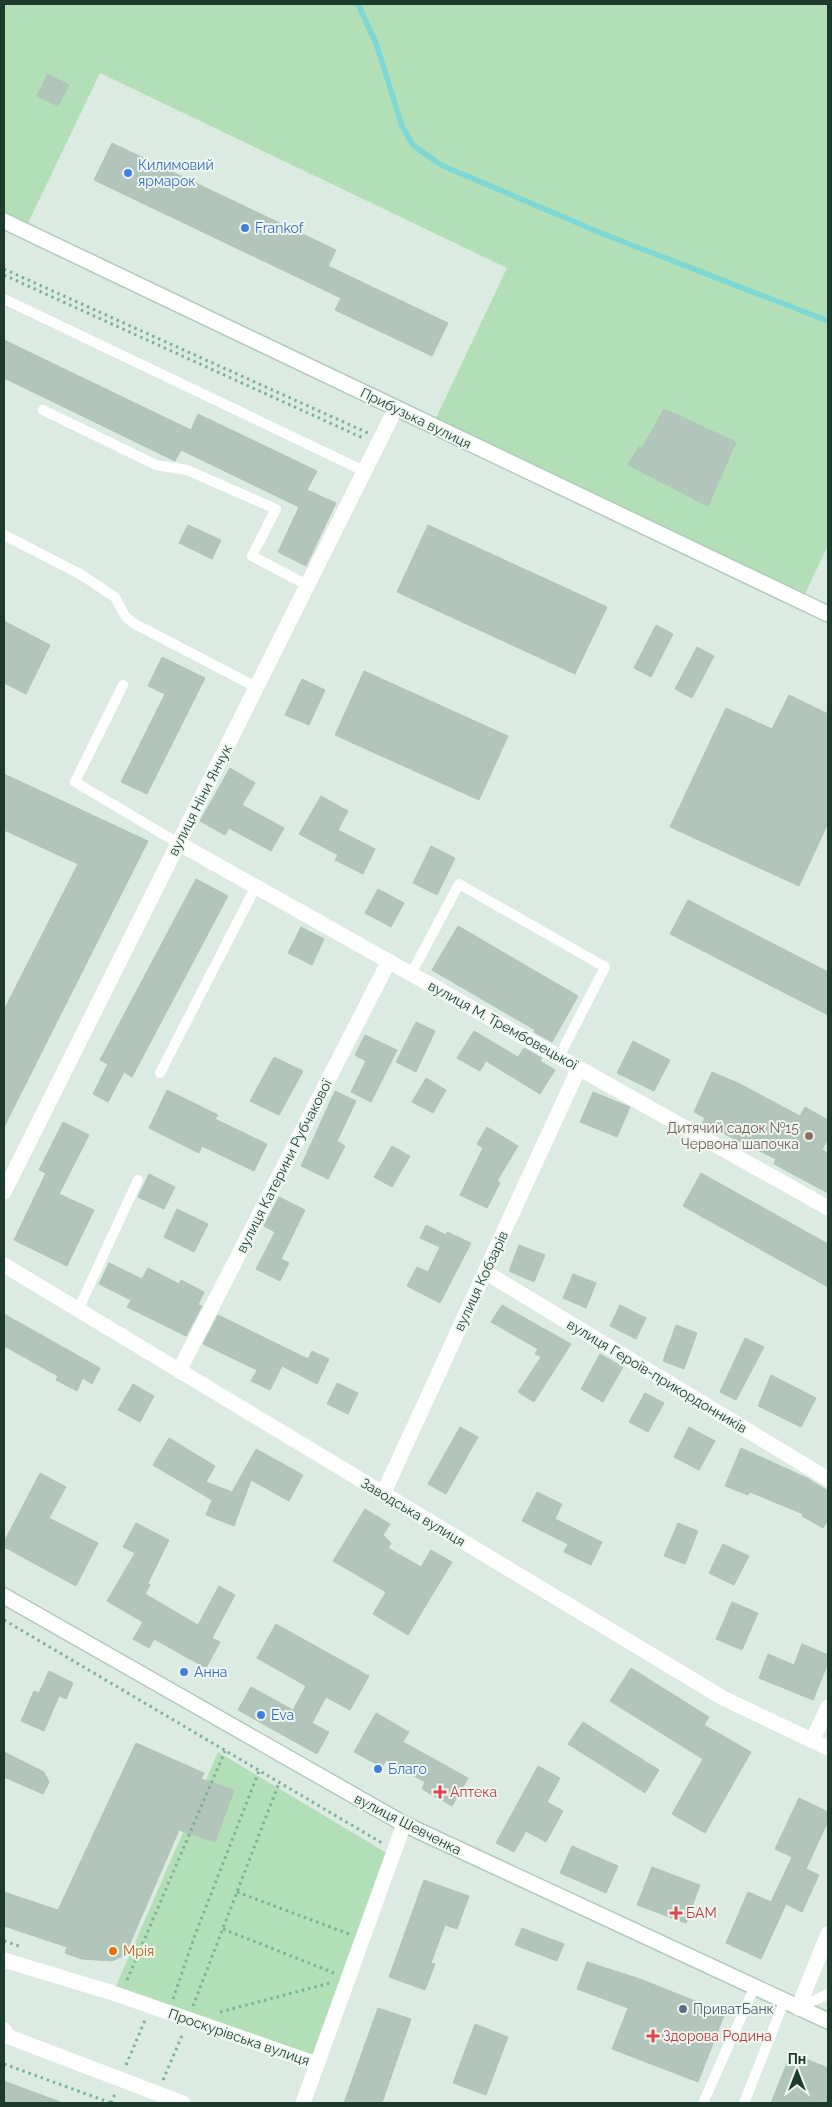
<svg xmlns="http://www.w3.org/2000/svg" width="832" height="2107" viewBox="0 0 832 2107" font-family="Raleway,sans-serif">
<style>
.green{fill:#b2dfb6}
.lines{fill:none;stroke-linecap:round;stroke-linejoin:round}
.stream{stroke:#7dd7d4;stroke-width:5.5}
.building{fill:#b1c5ba;stroke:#aec5b7}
.secondary-casing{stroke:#aecbbb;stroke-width:18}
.path{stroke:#79b295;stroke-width:3;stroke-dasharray:2.5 4;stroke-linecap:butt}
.lane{stroke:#fff;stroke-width:10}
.street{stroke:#fff;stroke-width:15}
.secondary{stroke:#fff;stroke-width:15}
.shop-dot{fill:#3f7fe0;stroke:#edf7f0;stroke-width:2}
.education-dot{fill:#8d6e63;stroke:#edf7f0;stroke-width:2}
.health-dot{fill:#e0444e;stroke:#edf7f0;stroke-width:2}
.food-dot{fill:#e8710a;stroke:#edf7f0;stroke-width:2}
.service-dot{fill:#5c6f8a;stroke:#edf7f0;stroke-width:2}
.labels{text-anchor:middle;stroke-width:4;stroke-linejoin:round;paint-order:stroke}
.shop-label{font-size:14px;fill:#366cbe;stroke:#edf7f0;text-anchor:start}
.street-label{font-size:14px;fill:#1d3b2d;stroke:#edf7f0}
.education-label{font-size:14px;fill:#785e54;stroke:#edf7f0;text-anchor:end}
.health-label{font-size:14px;fill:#be3a42;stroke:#edf7f0;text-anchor:start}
.food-label{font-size:14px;fill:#c56008;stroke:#edf7f0;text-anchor:start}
.service-label{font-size:14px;fill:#4e5e75;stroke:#edf7f0;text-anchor:start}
</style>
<rect width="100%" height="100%" fill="#dcebe1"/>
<!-- green -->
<path class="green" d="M4,4H828V545L805,594L436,418L507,268L100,73L28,223L4,212Z
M218,1752L390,1855L317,2064L113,1993Z"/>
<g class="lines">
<!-- stream -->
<path class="stream" d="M358,4L376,43L402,126L413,145L441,165L601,233L828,321"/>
</g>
<!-- building -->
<path class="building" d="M48,74L69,85L58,106L37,96Z
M112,143L336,250L328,266L448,323L432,356L335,310L341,298L94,180Z
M4,340L191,430L198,414L317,471L307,490L336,503L306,566L278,552L299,507L181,450L175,461L4,378Z
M664,409L736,442L708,506L628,465L639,447L642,448Z
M188,525L221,540L212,559L179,543Z
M428,525L607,607L575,674L397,592Z
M4,621L50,645L26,694L4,683Z
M656,625L673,634L651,677L634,668Z
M697,647L714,656L692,698L675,689Z
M162,657L205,678L147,794L121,782L165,694L148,686Z
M364,671L508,736L479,800L335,735Z
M302,679L325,690L309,725L285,715Z
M789,695L828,714V823L799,886L670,827L726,708L772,729Z
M230,768L255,783L242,805L284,828L271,851L229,828L225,835L200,821Z
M4,774L148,841L4,1127V1010L78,864L4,830Z
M321,796L348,811L338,830L375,849L363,874L335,860L338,855L299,834Z
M431,846L455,858L437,895L413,883Z
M196,879L228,896L132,1077L124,1072L108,1102L93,1094L108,1064L100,1060Z
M378,889L404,903L391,927L365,913Z
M688,900L828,972V1015L670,934Z
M458,926L578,996L552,1042L534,1032L535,1030L432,970Z
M301,927L324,939L312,965L288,953Z
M416,1022L435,1031L416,1072L396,1062Z
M474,1031L518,1057L524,1048L542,1058L540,1061L555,1070L540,1094L486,1061L480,1071L457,1058Z
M365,1035L397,1050L371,1102L351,1092L366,1061L355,1055Z
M633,1041L670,1060L654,1091L617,1073Z
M274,1057L303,1071L279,1115L250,1101Z
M712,1072L738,1083L800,1116L805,1107L828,1120V1138L822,1150L828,1153V1193L774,1164L776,1159L702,1123L705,1118L694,1112Z
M426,1078L446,1090L433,1113L412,1102Z
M167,1090L218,1115L215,1119L267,1144L254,1171L202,1146L199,1153L149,1128Z
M335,1091L356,1101L337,1141L345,1146L328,1179L301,1166Z
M593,1092L630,1107L617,1137L580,1122Z
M63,1122L89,1135L59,1194L94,1210L67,1266L14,1240L46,1173L39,1170Z
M487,1127L518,1146L497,1181L500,1183L487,1208L460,1195L483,1148L477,1144Z
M392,1146L410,1156L392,1187L374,1177Z
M701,1173L828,1244V1287L683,1206Z
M149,1174L175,1187L164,1209L138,1197Z
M279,1197L305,1210L281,1259L289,1263L280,1281L256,1269L275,1232L264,1226Z
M177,1209L208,1224L194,1252L164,1237Z
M426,1225L446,1235L447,1232L471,1243L440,1303L407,1286L417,1267L428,1272L440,1247L420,1238Z
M519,1245L545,1255L534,1282L509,1271Z
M109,1263L142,1279L148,1268L179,1284L181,1280L204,1292L198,1305L202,1306L186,1336L127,1307L131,1300L99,1284Z
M573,1274L596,1283L586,1308L563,1298Z
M502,1305L571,1344L534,1402L518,1392L541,1357L535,1354L538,1349L491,1322Z
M620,1305L646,1318L636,1339L610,1326Z
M4,1314L100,1368L92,1384L83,1378L77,1391L56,1380L58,1376L4,1346Z
M218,1315L308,1359L312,1351L329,1359L317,1384L282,1366L270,1390L251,1381L257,1370L203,1344Z
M676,1325L697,1333L684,1369L663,1361Z
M745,1338L764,1347L736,1400L720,1392Z
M600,1354L623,1367L603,1402L581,1389Z
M771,1375L816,1398L801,1427L758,1406Z
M337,1383L358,1393L348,1414L327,1404Z
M133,1384L154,1396L140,1422L118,1410Z
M645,1393L664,1403L648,1432L629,1422Z
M460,1427L478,1437L446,1494L428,1484Z
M689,1427L715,1441L699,1470L674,1457Z
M169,1438L215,1466L206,1482L232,1492L256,1449L303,1475L289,1501L251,1480L234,1526L206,1515L212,1500L153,1465Z
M741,1448L807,1478L828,1491V1520L823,1528L802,1516L803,1514L750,1492L748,1495L725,1486Z
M40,1473L66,1487L49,1518L98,1543L76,1586L4,1547V1542Z
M537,1492L562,1504L555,1519L602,1542L591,1565L564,1552L568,1544L522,1521Z
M365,1509L390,1524L383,1535L391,1543L388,1548L421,1567L431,1550L452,1562L408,1635L373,1614L386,1592L333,1561Z
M136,1523L169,1540L148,1583L150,1585L145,1594L198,1625L219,1586L235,1595L212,1638L220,1642L206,1668L154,1639L149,1648L133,1639L143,1622L107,1601L135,1553L123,1547Z
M678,1523L698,1531L685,1564L664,1556Z
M723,1544L749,1556L734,1585L709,1573Z
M732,1602L758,1613L742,1650L716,1639Z
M276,1624L369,1676L350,1710L326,1697L312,1723L329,1732L317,1754L238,1710L251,1687L293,1710L306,1686L257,1658Z
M802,1644L828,1655V1663L813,1700L759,1678L768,1654L794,1665Z
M631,1668L709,1717L704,1725L751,1752L705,1833L672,1814L703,1759L610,1701Z
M49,1671L73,1683L66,1699L59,1696L44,1731L21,1721L34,1691L39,1693Z
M376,1713L409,1732L403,1742L468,1778L452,1806L422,1789L425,1782L386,1760L382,1767L354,1752Z
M583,1722L659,1770L645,1793L568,1744Z
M136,1743L204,1773L201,1779L234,1790L215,1842L179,1830L125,1955L112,1961L82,1959L65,1953L67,1947L4,1926V1892L58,1910Z
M4,1752L44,1772L49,1782L43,1794L4,1777Z
M538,1766L560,1778L547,1802L563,1811L546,1842L526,1831L514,1852L496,1843Z
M799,1798L828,1812V1821L806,1869L819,1875L802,1912L786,1904L761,1959L726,1943L748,1892L771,1902L792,1857L775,1849Z
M572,1846L618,1866L606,1893L560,1873Z
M652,1867L700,1885L686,1923L637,1905Z
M424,1880L469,1896L457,1929L445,1925L431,1963L435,1964L425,1990L389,1977Z
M522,1928L564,1944L557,1961L515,1945Z
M587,1962L640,1979L725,2013L698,2082L612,2049L628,2008L577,1989Z
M378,2008L411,2019L382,2103H344Z
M475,2024L508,2037L486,2095L453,2083Z
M791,2053L828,2068V2103H771Z
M4,2081L60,2102V2103H4Z"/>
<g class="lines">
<!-- secondary casing -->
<g class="secondary-casing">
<path id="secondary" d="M4,221L828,614
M4,1596L404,1824L828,2021"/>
</g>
<!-- path -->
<path class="path" d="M4,269L368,433
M4,275L363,438
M4,1620L382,1843
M237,1892L349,1934
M223,1929L334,1973
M4,1941L22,1947
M127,1980L225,1751
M173,1999L195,1935L259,1771
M193,2006L279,1783
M220,2012L330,1983
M4,2064L111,2103
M126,2065L145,2020
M163,2080L183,2033
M111,2103L115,2094"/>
<!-- lane -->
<path class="lane" d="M4,299L364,471
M43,410L156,465L187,470L276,509L252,556L307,585
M4,535L80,574L115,597L125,616L133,623L256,687
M123,685L75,782L178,843
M411,974L459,884L605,967L559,1057
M160,1073L256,886
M78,1310L138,1180
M798,2008L828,1994
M703,2103L754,1988
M744,2103L784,2002"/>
<!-- street -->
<path class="street" d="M178,843L828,1208
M4,1192L396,408
M4,1265L723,1698L828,1748
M485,1272L828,1479
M179,1371L389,961
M383,1494L579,1068
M812,1741L828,1707
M4,1960L113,1993L317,2064
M798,2008L828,1934
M4,2030L9,2037L183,2103
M303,2103L404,1824"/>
<!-- secondary -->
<use href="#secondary" class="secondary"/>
</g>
<!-- markers -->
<g class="shop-dot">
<circle cx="128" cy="173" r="5"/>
<circle cx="245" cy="228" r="5"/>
<circle cx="184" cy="1672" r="5"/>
<circle cx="261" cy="1715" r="5"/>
<circle cx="378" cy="1769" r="5"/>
</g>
<circle class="education-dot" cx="809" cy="1136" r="5"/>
<g class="health-dot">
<path d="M437.5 1784.5h5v5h5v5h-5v5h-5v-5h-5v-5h5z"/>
<path d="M673.5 1905.5h5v5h5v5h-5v5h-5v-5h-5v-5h5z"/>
<path d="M650.5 2028.5h5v5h5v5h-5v5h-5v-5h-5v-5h5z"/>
</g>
<circle class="food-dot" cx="113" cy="1951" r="5"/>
<circle class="service-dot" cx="683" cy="2009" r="5"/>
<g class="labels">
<!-- shop labels -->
<g class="shop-label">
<text x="138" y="170">Килимовий<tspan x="138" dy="16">ярмарок</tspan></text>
<text x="255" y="233">Frankof</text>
<text x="194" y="1677">Анна</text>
<text x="271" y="1720">Eva</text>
<text x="388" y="1774">Благо</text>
</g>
<!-- street labels -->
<g class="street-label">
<text transform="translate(416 418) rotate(26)" y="5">Прибузька вулиця</text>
<text transform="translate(200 800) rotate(-63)" y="5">вулиця Ніни Янчук</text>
<text transform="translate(503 1025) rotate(29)" y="5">вулиця М. Трембовецької</text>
<text transform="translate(284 1166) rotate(-63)" y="5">вулиця Катерини Рубчакової</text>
<text transform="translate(481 1281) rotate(-65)" y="5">вулиця Кобзарів</text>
<text transform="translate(657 1376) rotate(31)" y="5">вулиця Героїв-прикордонників</text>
<text transform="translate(413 1512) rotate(31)" y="5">Заводська вулиця</text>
<text transform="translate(408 1824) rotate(27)" y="5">вулиця Шевченка</text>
<text transform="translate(239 2037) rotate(19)" y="5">Проскурівська вулиця</text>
</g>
<!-- education labels -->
<g class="education-label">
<text x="799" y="1133">Дитячий садок №15<tspan x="799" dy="16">Червона шапочка</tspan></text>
</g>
<!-- health labels -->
<g class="health-label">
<text x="450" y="1797">Аптека</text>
<text x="686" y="1918">БАМ</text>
<text x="663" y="2041">Здорова Родина</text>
</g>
<!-- food labels -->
<g class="food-label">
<text x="123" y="1956">Мрія</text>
</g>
<!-- service labels -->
<g class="service-label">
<text x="693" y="2014">ПриватБанк</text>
</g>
</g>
<!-- border -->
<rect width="832" height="2107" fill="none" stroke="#1d3b2d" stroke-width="10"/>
<!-- north arrow -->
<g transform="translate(797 2072)" stroke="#edf7f0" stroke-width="4" paint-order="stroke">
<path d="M0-4L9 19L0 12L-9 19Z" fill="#1d3b2d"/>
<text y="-8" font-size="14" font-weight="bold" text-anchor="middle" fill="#1d3b2d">Пн</text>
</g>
</svg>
